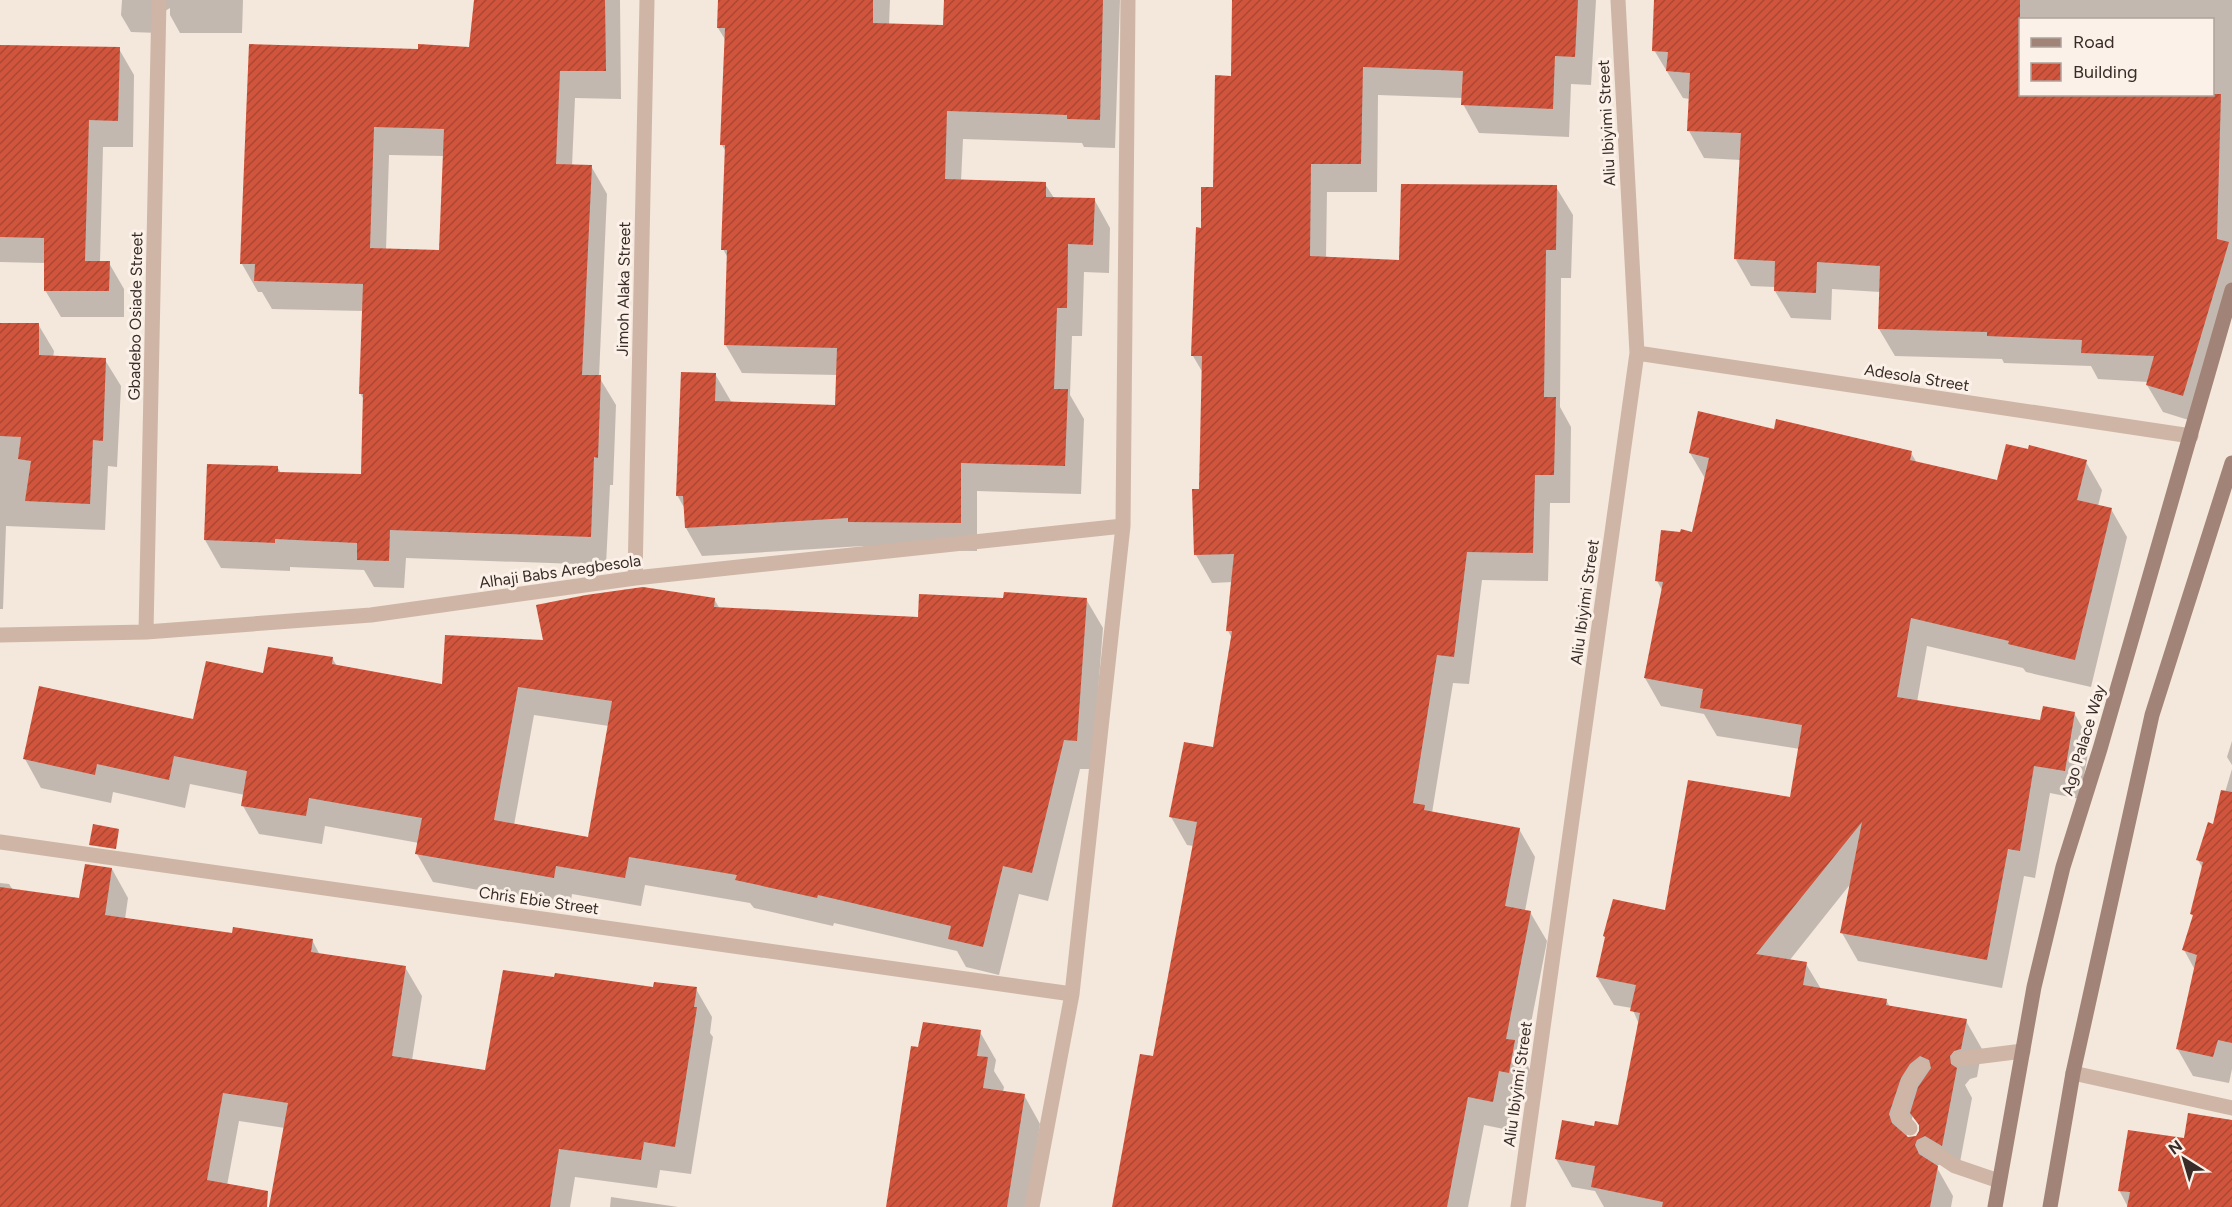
<svg xmlns="http://www.w3.org/2000/svg" width="2232" height="1207" viewBox="0 0 2232 1207" font-family="Figtree,sans-serif">
<style>
.shadow{fill:#0003;fill-rule:evenodd}
.building{fill:url(#building-hatch);fill-rule:evenodd}
.lines{fill:none;stroke-linecap:round;stroke-linejoin:round}
.lane{stroke:#ceb5a6;stroke-width:15}
.street{stroke:#ceb5a6;stroke-width:15}
.secondary{stroke:#a28377;stroke-width:15}
.labels{text-anchor:middle;stroke-width:6;stroke-linejoin:round;paint-order:stroke}
.street-label{font-size:16px;fill:#392c28;stroke:#fbf1e8}
</style>
<defs>
<pattern id="building-hatch" width="6" height="6" patternUnits="userSpaceOnUse" patternTransform="scale(1.5)"><rect width="6" height="6" fill="#d1553d"/><path d="M-1 1l2-2M0 6l6-6M5 7l2-2" fill="none" stroke="#ab4733"/></pattern>
</defs>
<rect width="100%" height="100%" fill="#f4e7db"/>
<!-- shadow -->
<path class="shadow" d="M122,0H243L242,33H180L170,15V8L160,14L159,33L131,32L121,15Z
M476,0H620L621,99L575,98L572,166H591L607,194L599,377L616,405L613,485H610L606,565L406,558L404,588L374,587L364,570L290,567V571L221,568L205,540L277,467L281,473L363,476L364,400L360,393L364,311L272,309L262,292H258L242,264L419,50L470,48ZM389,155L445,156L441,252L386,250Z
M719,0H890L889,25L945,27L946,0H1120L1115,148L1084,147L1082,143L963,139L961,181L1045,184L1054,198L1094,199L1110,228L1109,273L1084,272L1082,336H1072L1070,395L1084,419L1081,494L977,491V551L866,550L863,546L702,556L686,528L685,509L677,495L715,374L732,403L837,406L838,375L742,373L725,344L729,260L723,249L726,152L722,145L726,41L718,28Z
M1234,0H1596L1591,85L1571,84L1569,137L1479,133L1463,104V98L1378,95L1377,192H1327L1326,258L1400,262L1556,187L1573,215L1571,278H1561L1560,407L1571,427L1570,503H1550L1548,581L1482,580L1469,684L1453,683L1432,813L1519,829L1535,857L1525,911L1530,912L1547,941L1524,1059L1530,1070L1525,1101L1514,1099L1509,1130L1484,1125L1468,1207H1113L1154,1058L1194,846L1187,845L1171,817L1215,749L1232,638L1228,631L1233,582L1212,583L1196,555L1200,490L1203,373L1193,356L1202,229L1214,189L1232,78Z
M1656,0H2232V311L2198,423L2163,412L2147,385L2148,382L2098,379L2091,366L2004,363L2002,359L1895,356L1879,329L1880,292L1832,289L1831,320L1791,318L1775,291V287L1751,286L1735,258L1741,160L1704,158L1689,131L1690,99L1683,98L1654,50ZM2020,20H2212V94H2020Z
M0,45L119,49L134,75L133,147H103L100,262L109,263L124,289V317H61L45,290V263L0,262Z
M0,324H38L54,351L53,358L105,360L121,386L117,467L108,466L105,530L6,526L3,609H0Z
M1775,431L1911,453L1917,463L1998,482L2086,462L2102,490L2098,506L2111,509L2127,537L2091,687L2026,672L2023,668L1927,646L1917,702L2042,722L2074,713L2090,741L2080,799L2050,793L2035,878L2024,876L2002,988L1858,961L1842,933L1852,882L1789,961L1806,964L1821,989L1886,1000L1890,1007L1966,1021L1982,1049L1977,1077L1970,1079L1965,1085L1972,1098L1958,1173L1942,1164L1936,1166L1953,1196L1951,1207H1604L1595,1191L1572,1187L1556,1159L1595,1127H1619L1639,1024L1632,1008L1614,1005L1597,977L1791,799L1800,749L1717,736L1704,714L1661,706L1645,678L1662,590L1657,581L1693,533L1706,480L1690,453ZM1913,1115L1921,1129L1917,1137L1906,1139Z
M714,599L720,609L919,618L1005,599H1086L1103,628L1092,769H1080L1048,901L1019,894L999,975L966,967L957,951L834,923L833,926L754,908L750,903L645,885L641,906L572,894L570,906L433,882L417,854L419,843L325,826L322,844L259,834L243,806L245,795L190,784L185,808L113,792L111,803L41,788L25,759L194,721L265,675L332,658L337,666L443,686L544,642ZM534,715L609,726L589,838L514,825Z
M2232,741V765L2227,757Z
M2232,769V1069L2229,1083L2193,1076L2177,1048L2195,970L2184,950L2194,918L2192,914L2203,869L2198,860L2215,826Z
M112,869L128,898L125,919L233,935L312,940L320,955L405,967L422,996L412,1060L487,1072L655,989H696L712,1017L710,1033L713,1037L691,1174L660,1170L657,1188L575,1177L570,1207H271L285,1128L239,1121L223,1207H0V883L9,884L13,890L80,900Z
M980,1032L996,1060L994,1071L1004,1087L1003,1092L1024,1095L1040,1124L1027,1207H887L920,1049Z
M2232,1121V1207H2128L2119,1190L2185,1140Z
M611,1197L678,1207H610Z"/>
<!-- building -->
<path class="building" d="M474,0H605L606,71H560L556,164L592,165L582,375H601L598,458L594,457L591,537L390,530L389,561L357,560V543L275,539V543L204,540L207,464L278,466V472L361,474L363,394H359L363,284L254,281L255,264H240L249,44L418,49V44L469,47ZM374,127L444,129L439,250L370,248Z
M718,0H873V23L943,25L944,0H1103L1100,120L1067,119V115L947,111L945,179L1046,182V197L1095,198L1093,245L1068,244L1067,308H1057L1054,389H1068L1065,466L961,463V523L848,522V518L685,528L683,496H676L681,372L716,373L715,401L835,405L837,348L724,345L727,250H721L725,145H720L725,28H717Z
M1232,0H1578L1575,57L1555,56L1553,109L1461,105L1463,71L1363,67L1361,164H1311L1310,256L1399,260L1401,184L1557,185L1556,250H1546L1544,397H1556L1554,475H1535L1533,553L1467,552L1454,657L1437,655L1413,803L1425,805L1424,810L1520,828L1505,906L1531,911L1506,1039L1515,1040L1509,1073L1499,1071L1493,1102L1468,1097L1447,1207H1112L1140,1054L1153,1056L1197,822L1169,817L1184,742L1213,747L1232,631H1226L1234,554L1194,555L1192,489H1199L1202,356H1191L1196,227L1201,228V187H1213L1215,75L1231,76Z
M1654,0H2020V94H2221L2217,239L2229,242L2183,396L2146,385L2154,356L2081,353L2082,340L1987,336V332L1878,329L1880,266L1817,262L1816,293L1774,291L1775,261L1734,259L1741,133L1687,131L1690,73L1666,71L1668,52L1652,51Z
M0,45L120,47L118,121L89,120L85,261H110L109,291H44V238L0,237Z
M0,323H39V355L106,358L103,441L93,440L90,504L25,501L31,461L18,459L21,437L0,436Z
M1698,411L1774,429L1776,419L1912,451L1910,460L1997,480L2006,444L2028,449L2029,445L2087,460L2077,500L2112,508L2075,660L2008,644L2009,641L1911,618L1897,697L2040,720L2043,706L2075,712L2065,771L2034,766L2020,851L2008,849L1987,960L1840,933L1862,822L1756,954L1807,962L1803,985L1887,999L1886,1005L1967,1019L1961,1049L1954,1051L1950,1056L1951,1064L1957,1068L1942,1146L1925,1136L1917,1140L1915,1145L1919,1154L1938,1166L1930,1207H1662L1663,1202L1591,1187L1595,1166L1555,1159L1562,1120L1594,1126L1595,1121L1618,1125L1640,1013L1630,1011L1636,985L1596,977L1605,937L1603,936L1613,899L1665,910L1688,780L1790,797L1802,725L1700,708L1703,689L1644,678L1663,582L1655,581L1661,530L1680,532L1681,529L1692,532L1709,458L1689,453ZM1920,1056L1929,1060L1931,1068L1918,1087L1910,1113L1919,1125V1131L1916,1136L1908,1137L1892,1123L1889,1114L1901,1078L1910,1064Z
M643,587L715,598L714,607L918,617L919,594L1003,598L1004,592L1087,598L1077,741L1064,740L1032,873L1003,866L983,947L948,939L951,926L818,895L817,898L735,880L737,875L629,857L625,878L556,866L554,878L415,854L422,818L309,798L306,816L241,806L247,771L174,756L169,780L97,764L95,775L23,759L39,686L193,719L206,661L263,673L268,647L333,657L332,664L442,684L445,635L543,640L536,605L586,595ZM518,687L612,701L588,837L494,820Z
M2221,790L2232,792V1043L2218,1040L2213,1057L2176,1049L2197,955L2182,950L2193,915L2190,914L2203,862L2196,860L2208,822L2213,824Z
M93,824L119,829L116,849L89,845Z
M85,864L112,868L105,915L232,933L233,927L313,939L311,952L406,966L392,1056L485,1070L503,970L554,977L555,973L653,987L654,982L697,987L694,1007H697L675,1147L644,1142L641,1160L559,1149L550,1207H269L288,1103L223,1093L207,1180L268,1191L267,1207H0V887L79,898Z
M923,1022L981,1030L977,1056L988,1057L983,1088L1025,1094L1007,1207H886L911,1046L918,1047Z
M2188,1113L2232,1120V1207H2127L2130,1192L2118,1191L2128,1130L2184,1138Z"/>
<g class="lines">
<!-- lane -->
<path class="lane" d="M1959,1059L2023,1051
M1910,1128L1899,1116C1903,1097 1907,1079 1922,1066
M1925,1146L1955,1166L1999,1181"/>
<!-- street -->
<path class="street" d="M1637,353L2191,436
M635,578L647,0
M146,632L159,0
M0,635L146,632L371,615L635,578L1123,526
M0,842L1072,994
M2073,1073L2232,1108
M1032,1207L1072,994L1123,526L1128,0
M1518,1207L1637,353L1618,0"/>
<!-- secondary -->
<path class="secondary" d="M1995,1207L2034,987L2063,867L2100,749L2232,290
M2050,1207L2073,1073L2152,715L2232,463"/>
</g>
<g class="labels">
<!-- street labels -->
<g class="street-label">
<text transform="translate(1606 123) rotate(-93)" y="6">Aliu Ibiyimi Street</text>
<text transform="translate(623 289) rotate(-89)" y="6">Jimoh Alaka Street</text>
<text transform="translate(135 316) rotate(-89)" y="6">Gbadebo Osiade Street</text>
<text transform="translate(1917 377) rotate(9)" y="6">Adesola Street</text>
<text transform="translate(560 571) rotate(-8)" y="6">Alhaji Babs Aregbesola</text>
<text transform="translate(1584 602) rotate(-82)" y="6">Aliu Ibiyimi Street</text>
<text transform="translate(2083 740) rotate(-73)" y="6">Ago Palace Way</text>
<text transform="translate(539 900) rotate(8)" y="6">Chris Ebie Street</text>
<text transform="translate(1517 1084) rotate(-82)" y="6">Aliu Ibiyimi Street</text>
</g>
</g>
<!-- legend -->
<rect x="2019" y="18" width="195" height="78" fill="#fbf1e8" stroke="#ada29b" stroke-width="1.5"/>
<rect x="2031" y="38" width="30" height="9" fill="#a28377" stroke="#ada29b" stroke-width="1.5"/>
<text x="2073" y="48" font-size="18" fill="#392c28">Road</text>
<rect x="2031" y="63" width="30" height="18" fill="url(#building-hatch)" stroke="#ada29b" stroke-width="1.5"/>
<text x="2073" y="78" font-size="18" fill="#392c28">Building</text>
<!-- north arrow -->
<g transform="translate(2184 1159) rotate(323)" stroke="#fbf1e8" stroke-width="4.5" paint-order="stroke">
<path d="M0-4.5L10 22L0 15L-10 22Z" fill="#392c28"/>
<text y="-9" font-size="16" font-weight="bold" text-anchor="middle" fill="#392c28">N</text>
</g>
</svg>
